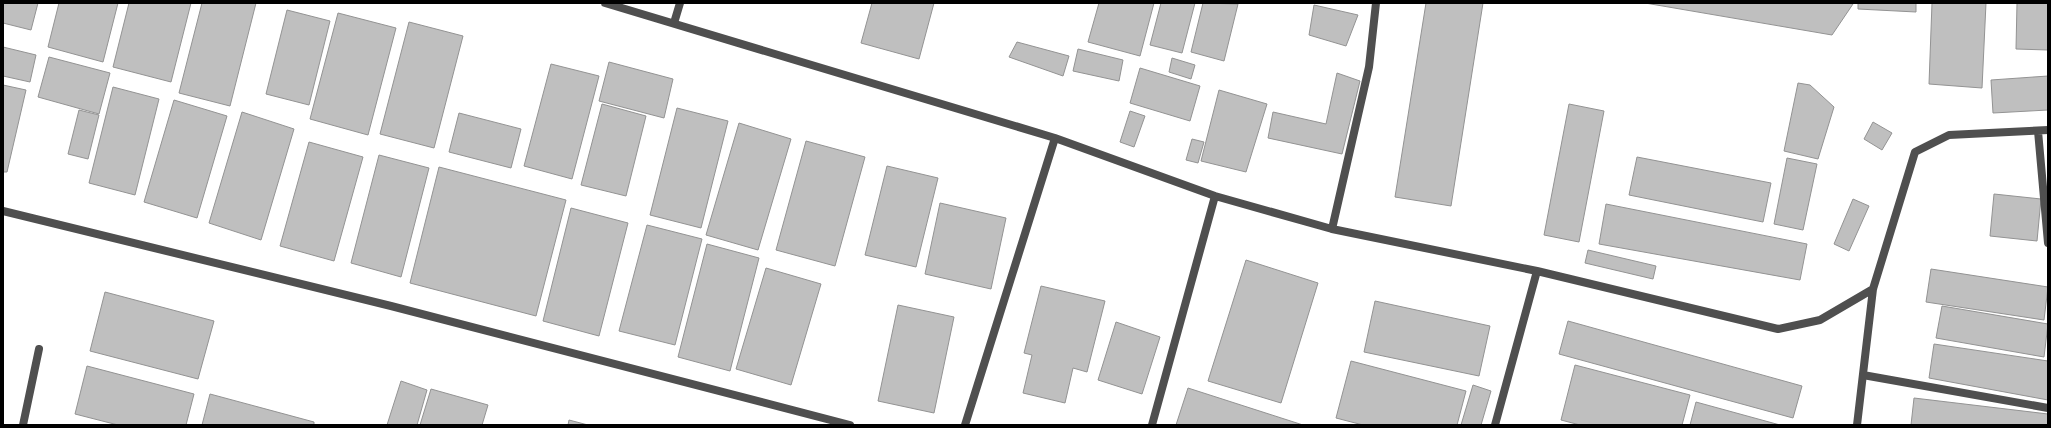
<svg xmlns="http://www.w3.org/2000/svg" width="2051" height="428" viewBox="0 0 2051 428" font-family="'Work Sans',sans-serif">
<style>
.building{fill:#bfbfbf;stroke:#939393}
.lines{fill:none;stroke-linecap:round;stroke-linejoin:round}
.minor{stroke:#4f4f4f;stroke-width:8}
</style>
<rect width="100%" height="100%" fill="#fff"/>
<!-- building -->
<path class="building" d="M3,3H38L31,30L3,23Z
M59,3H118L103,62L48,47Z
M129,3H191L171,82L113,67Z
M202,3H256L230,106L179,93Z
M872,3H934L919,59L861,43Z
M1099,3H1154L1140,56L1088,42Z
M1161,3H1195L1182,53L1150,45Z
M1203,3L1238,4L1224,61L1191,52Z
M1426,3H1483L1451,206L1395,197Z
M1645,3H1847L1853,4L1832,35Z
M1858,3H1916V12L1858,9Z
M1932,3H1986L1982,88L1929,84Z
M2017,3H2048V50L2016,49Z
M1314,5L1358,15L1346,46L1309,35Z
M287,10L330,21L309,105L266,94Z
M338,13L396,28L368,135L310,119Z
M409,22L463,36L434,148L380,134Z
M1017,42L1069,56L1063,76L1009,57Z
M3,47L36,55L30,82L3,76Z
M1078,49L1123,60L1119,81L1073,71Z
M49,57L110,73L99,114L38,97Z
M1172,58L1195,65L1191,79L1169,72Z
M609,62L673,79L664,118L599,101Z
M551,64L599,76L572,179L524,166Z
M1140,68L1200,86L1190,121L1130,103Z
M1337,73L1360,81L1342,154L1268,138L1273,112L1326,124Z
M2048,76V110L1993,113L1991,80Z
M1798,83L1810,85L1834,107L1818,159L1784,151Z
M3,85L26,90L7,172H3Z
M113,87L159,99L135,195L89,183Z
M1219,90L1267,104L1246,172L1201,161Z
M174,100L227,116L197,218L144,202Z
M602,104L646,116L626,196L581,185Z
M1569,104L1604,111L1579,242L1544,235Z
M677,108L728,121L701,228L650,215Z
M79,110L99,115L88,159L68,154Z
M1130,111L1145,116L1134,147L1120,142Z
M242,112L294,129L261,240L209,223Z
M459,113L521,129L511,168L449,152Z
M1873,122L1892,133L1882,150L1864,139Z
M739,123L791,139L758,250L706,235Z
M1192,139L1204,142L1198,163L1186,160Z
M806,141L865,157L835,266L776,250Z
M309,142L363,157L334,261L280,246Z
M379,155L429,168L401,277L351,263Z
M1637,157L1771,183L1763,222L1629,195Z
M1787,158L1817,164L1803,230L1774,224Z
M887,166L938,178L916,267L865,255Z
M439,167L566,200L536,316L410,283Z
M1994,194L2041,199L2037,241L1990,236Z
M1853,199L1869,206L1849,251L1834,244Z
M940,203L1006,218L991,289L925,274Z
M1606,204L1807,244L1800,280L1599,244Z
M571,208L628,223L599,336L543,321Z
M647,225L702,239L675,345L619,331Z
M707,244L759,258L730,371L678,357Z
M1588,250L1656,266L1653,279L1585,263Z
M1246,260L1318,283L1281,403L1208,381Z
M766,268L821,284L791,385L736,369Z
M1931,269L2048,287L2044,320L1926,302Z
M1041,286L1105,301L1087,372L1073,368L1065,403L1023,393L1032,355L1024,353Z
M105,292L214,321L198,379L90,351Z
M1375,301L1490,326L1479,376L1364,352Z
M898,305L954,317L934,413L878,401Z
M1942,306L2048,324L2044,357L1936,338Z
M1568,321L1802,386L1793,418L1559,354Z
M1116,322L1160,337L1142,394L1098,380Z
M1934,344L2048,361V400L1929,378Z
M1351,361L1466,391L1457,425H1363L1336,418Z
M1575,365L1690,395L1682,425H1580L1561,420Z
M87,366L194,394L186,425H118L75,414Z
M401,381L427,390L417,425H387Z
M1473,385L1491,391L1481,425H1461Z
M1188,388L1303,425H1176Z
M431,389L488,405L482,425H420Z
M210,394L314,422V425H202Z
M1914,398L2048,414V425H1911Z
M1696,402L1780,425H1690Z
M569,420L588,425H568Z"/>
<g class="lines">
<!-- minor -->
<path class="minor" d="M605,3L1055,138L1215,196L1332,229L1537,271L1778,329L1820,320L1873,289
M674,23L680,3
M2038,131L2048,243
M3,211L391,306L850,425
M1332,229L1369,67L1376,3
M1863,375L2048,408
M23,425L39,349
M965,425L1055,138
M1152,425L1215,196
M1495,425L1537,271
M1857,425L1873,289L1915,152L1949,135L2048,130"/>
</g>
<!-- border -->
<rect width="2051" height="428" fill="none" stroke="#000000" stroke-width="8"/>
</svg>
